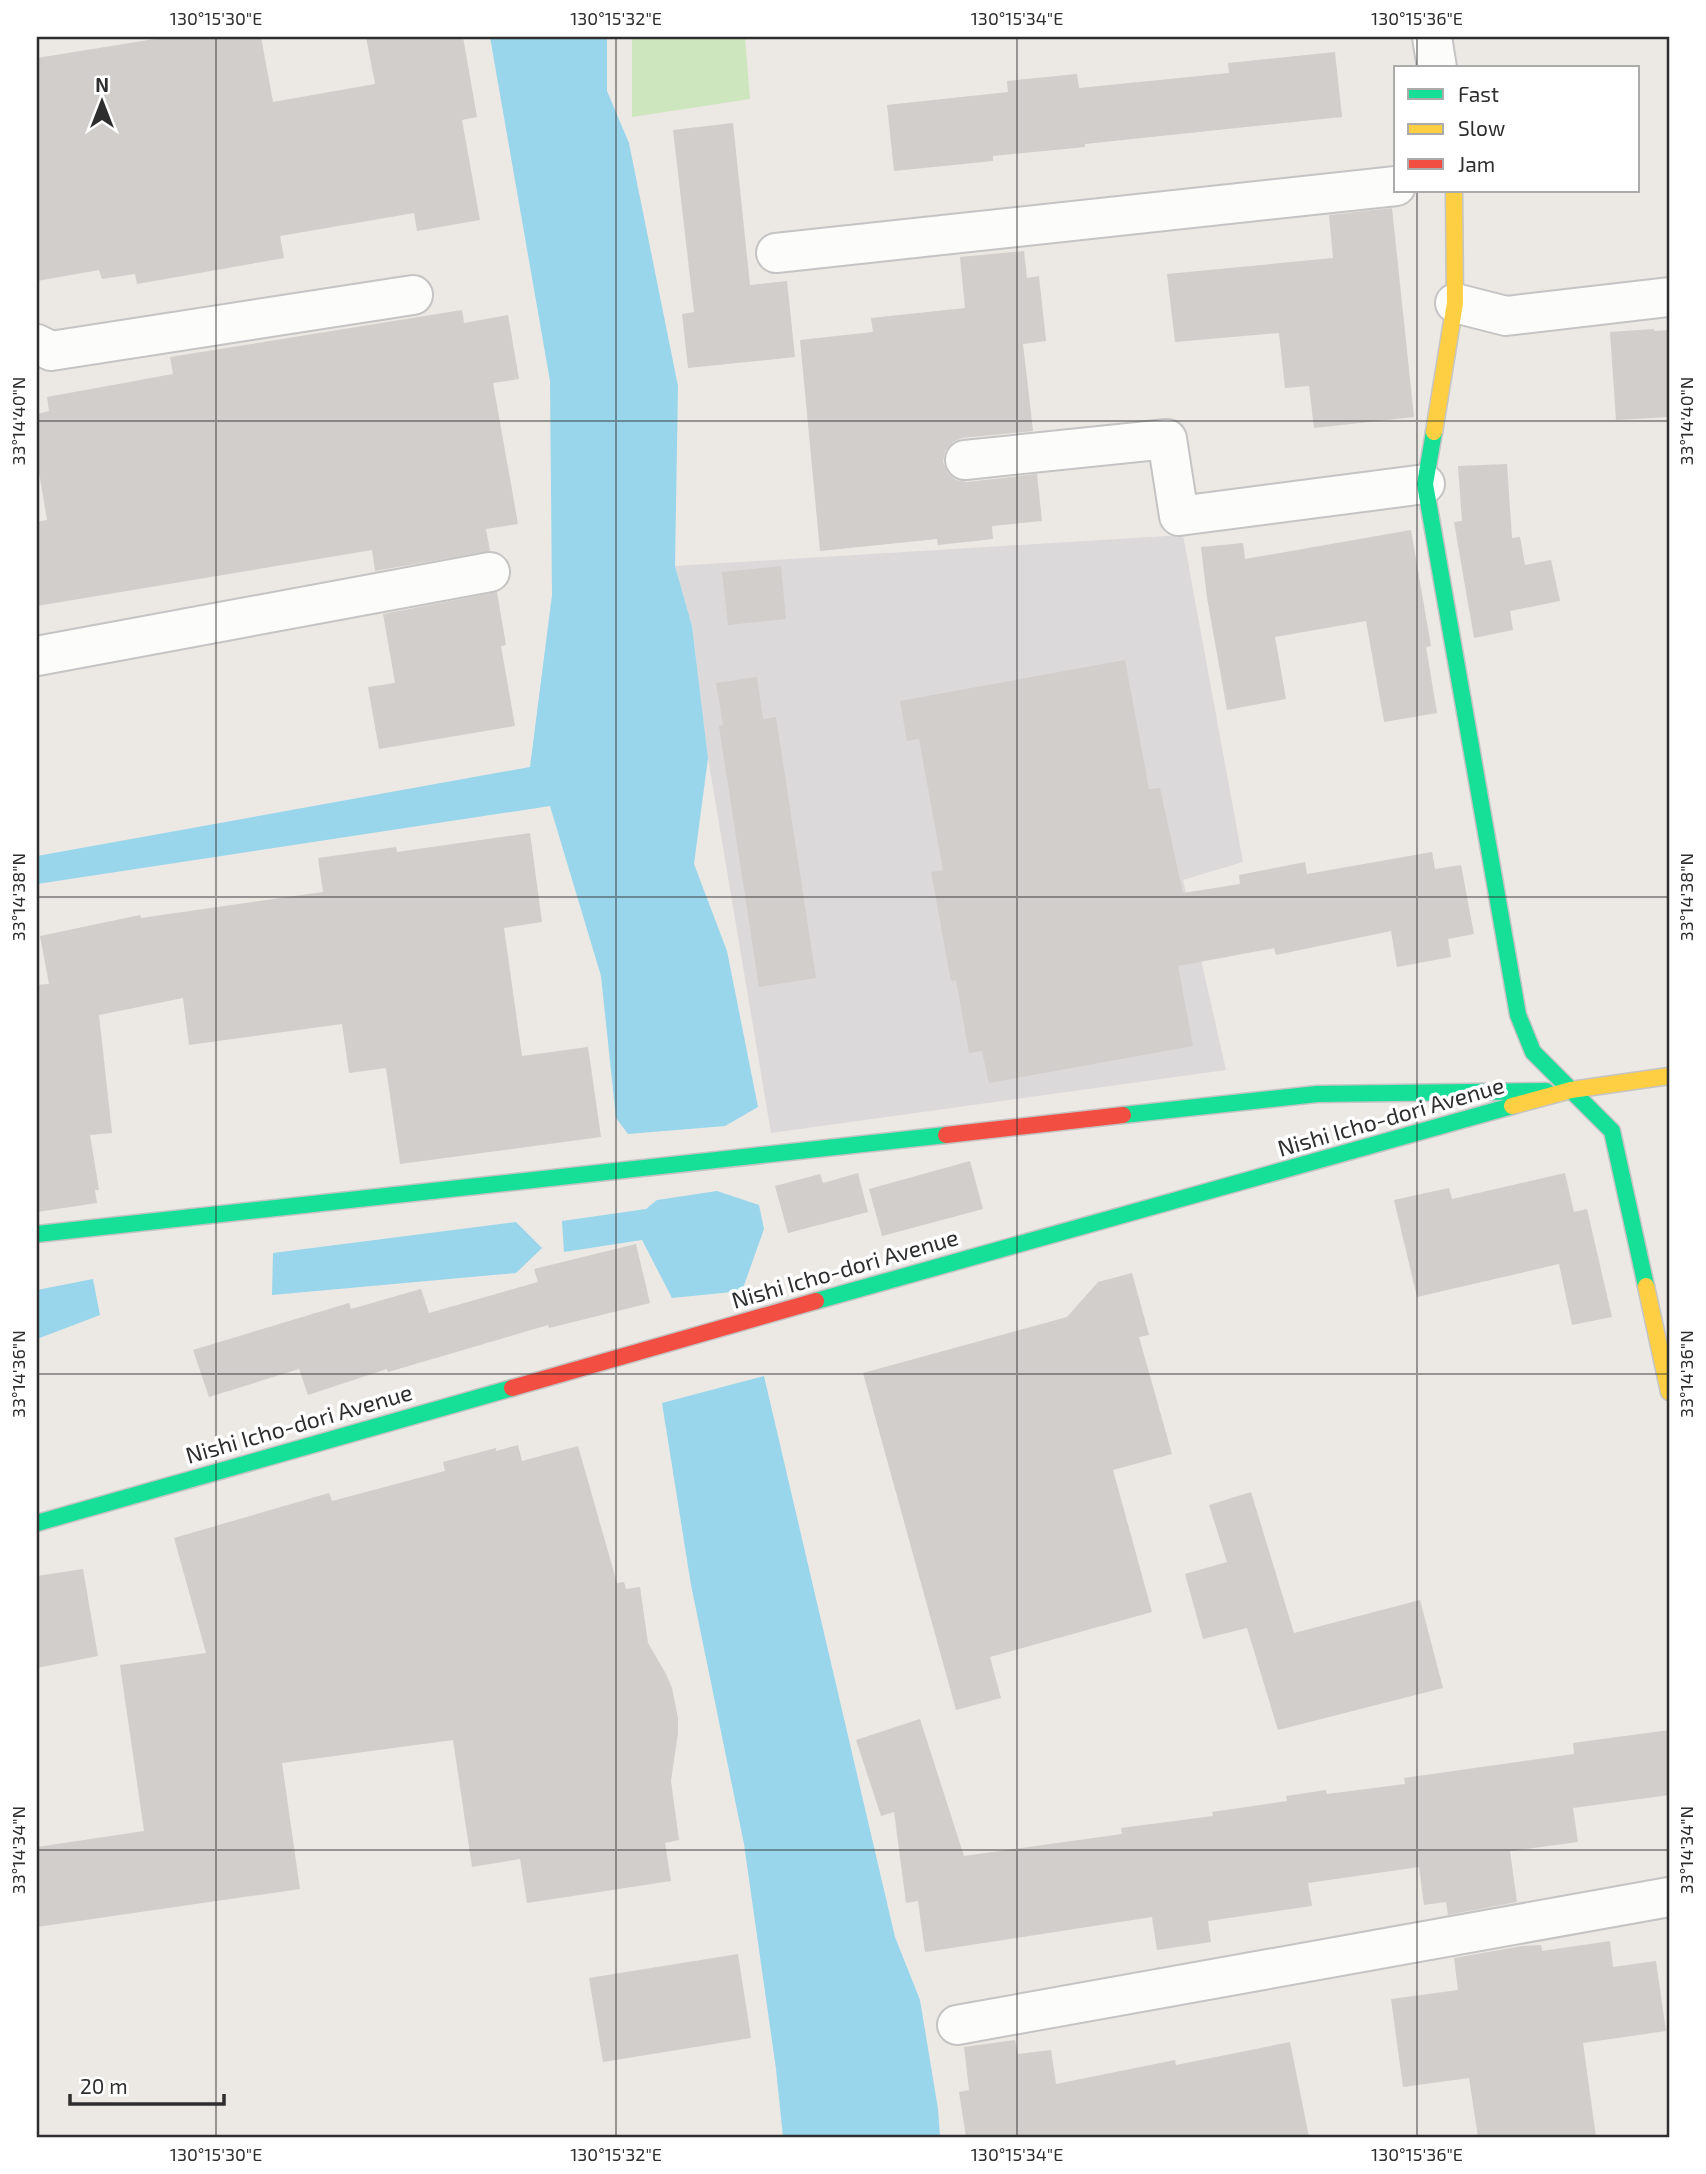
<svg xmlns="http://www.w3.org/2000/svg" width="1706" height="2174" viewBox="0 0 1706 2174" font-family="'Exo 2',sans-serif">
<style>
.industrial{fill:#dcd9db}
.green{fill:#cee6be}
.water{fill:#99d6ec}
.building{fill:#d1cecb}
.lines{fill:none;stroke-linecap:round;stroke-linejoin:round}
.street-casing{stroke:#c5c4c5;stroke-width:42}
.fast-casing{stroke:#c5c4c5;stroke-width:19}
.slow-casing{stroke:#c5c4c5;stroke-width:19}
.jam-casing{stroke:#c5c4c5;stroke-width:19}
.street{stroke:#fcfcfb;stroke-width:38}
.fast{stroke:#16e098;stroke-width:16}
.slow{stroke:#ffcf43;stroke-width:16}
.jam{stroke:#f24e42;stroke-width:16}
.ticks{fill:none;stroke:#2e2e2e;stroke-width:2;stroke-opacity:0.45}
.labels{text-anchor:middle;stroke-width:7;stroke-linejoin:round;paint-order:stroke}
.street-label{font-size:23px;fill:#2e2e2e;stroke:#fff}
.neatline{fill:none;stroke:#2e2e2e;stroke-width:2.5}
.ticks-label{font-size:18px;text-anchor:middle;fill:#2e2e2e}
</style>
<rect width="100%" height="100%" fill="#ece8e4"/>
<!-- industrial -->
<path class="industrial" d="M1183,535L1243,862L1183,880L1226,1070L771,1133L708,758L692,626L675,566Z"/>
<!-- green -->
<path class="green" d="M632,37H745L750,99L632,117Z"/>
<!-- water -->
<path class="water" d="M490,37H607V91L629,143L678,386L675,566L692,626L708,758L694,864L727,951L758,1107L725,1126L628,1134L616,1118L601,976L550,806L37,884V856L530,767L552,595L550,381Z
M717,1191L759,1205L764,1229L742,1291L672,1298L642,1240L564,1252L562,1221L646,1209L657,1200Z
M516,1222L542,1248L516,1273L272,1295L273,1253Z
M93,1279L100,1315L37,1339V1290Z
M764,1376L895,1937L920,2000L938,2109L940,2137H783L776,2069L744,1844L691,1585L662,1403Z"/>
<!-- building -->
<path class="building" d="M167,37H261L273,102L375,84L366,37H463L477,117L462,120L480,220L417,231L414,213L280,236L284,258L137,284L135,274L102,279L99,270L37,281V58Z
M1335,52L1342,117L1085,144V147L993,156V161L894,171L887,105L1008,92L1007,81L1077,74L1079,88L1229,73L1228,63Z
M733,123L750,285L787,281L795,357L688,368L682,314L694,312L673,130Z
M1392,208L1414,417L1314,428L1309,386L1285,388L1279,333L1175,342L1167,274L1333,258L1329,215Z
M1024,251L1027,278L1039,276L1046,341L1023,344L1033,431L962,438L953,442L945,451L943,462L948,473L956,480L967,482L1037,474L1042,521L992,526L993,539L938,545L937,539L820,551L800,340L873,332L871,318L965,308L960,257Z
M462,310L464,323L508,315L519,379L493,383L518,524L486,529L490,551L375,571L372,550L37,606V522L47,520L37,460V414L49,411L47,397L173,374L170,357Z
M1654,329V331L1669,330V417L1616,420L1610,332Z
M1507,464L1512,538L1520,537L1525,565L1551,560L1560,601L1510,611L1513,630L1474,638L1454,522L1462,521L1458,466Z
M1411,530L1431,646L1426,647L1437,713L1384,722L1366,621L1275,637L1286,699L1227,710L1207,598L1201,547L1243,543L1245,559Z
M781,566L786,619L728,625L722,572Z
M497,592L506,645L501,646L515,726L379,749L368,687L395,683L383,614Z
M1125,660L1149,789L1160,788L1183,893L1240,884L1239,875L1305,862L1307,874L1432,852L1435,869L1461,865L1474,934L1448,939L1451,957L1397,967L1391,931L1276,955L1274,948L1178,966L1193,1046L989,1083L982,1051L969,1053L956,980L951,981L931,872L943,870L919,739L907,741L900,701Z
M757,677L763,719L776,717L816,978L759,987L719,726L723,725L716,683Z
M530,833L542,922L504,928L522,1056L588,1047L601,1137L400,1164L386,1068L349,1073L342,1024L189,1045L183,998L99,1015L112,1133L90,1135L99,1190H95L97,1203L37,1212V985L49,984L40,936L140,915L141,918L323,892L318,858L396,847L397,852Z
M970,1161L983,1209L882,1236L869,1189Z
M858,1173L868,1212L788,1233L775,1186L820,1174L823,1183Z
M1565,1173L1574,1212L1587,1209L1612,1317L1572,1325L1559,1264L1417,1297L1394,1200L1449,1188L1452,1199Z
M636,1244L650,1303L549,1328L548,1325L388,1372L387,1369L308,1395L299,1369L209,1397L193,1350L349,1303L351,1309L421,1289L429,1313L538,1282L534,1269Z
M1132,1273L1149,1335L1139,1337L1172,1454L1113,1470L1152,1612L990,1657L1001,1698L956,1710L863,1373L1067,1317L1098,1282Z
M518,1445L522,1461L578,1446L617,1583L624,1582L626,1589L640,1587L648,1643L666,1674L672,1688L678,1718V1733L671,1781L679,1840L665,1843L671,1881L527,1903L520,1859L472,1867L453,1740L282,1763L300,1889L37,1927V1847L144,1831L120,1665L206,1653L174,1538L329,1493L332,1501L445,1471L443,1462L496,1448V1451Z
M1251,1492L1294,1633L1420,1600L1443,1688L1278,1730L1247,1628L1203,1639L1185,1574L1227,1562L1209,1505Z
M83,1569L98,1656L37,1668V1576Z
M920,1719L964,1856L1122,1834L1121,1828L1213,1816L1212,1812L1287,1801L1286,1796L1326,1790L1327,1794L1405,1784L1404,1778L1574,1754L1573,1743L1669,1730V1795L1573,1808L1578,1842L1510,1851L1517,1902L1448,1915L1446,1902L1424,1905L1419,1867L1308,1883L1312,1906L1208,1921L1211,1942L1157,1950L1152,1917L925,1952L918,1901L906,1903L894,1812L881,1816L856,1740Z
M1610,1941L1613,1967L1656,1961L1666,2031L1583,2043L1596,2137H1478L1469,2078L1403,2087L1391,1999L1458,1990L1454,1958L1522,1946L1541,1945L1542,1951Z
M738,1954L751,2038L603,2062L589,1978Z
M1015,2040L1018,2054L1051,2050L1056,2084L1175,2060L1176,2065L1290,2042L1309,2137H966L959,2092L969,2090L964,2047Z"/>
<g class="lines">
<!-- street casing -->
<g class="street-casing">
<path id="street" d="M1432,37L1437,68
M776,253L1396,186
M1455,303L1506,316L1669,297
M37,344L51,351L413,295
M965,460L1167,439L1179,516L1425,484
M37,656L490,572
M957,2025L1669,1897"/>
</g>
<!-- fast casing -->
<g class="fast-casing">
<path id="fast" d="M1434,432L1425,484L1518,1015L1533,1052L1612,1131L1646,1286
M1123,1115L1317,1094L1546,1091
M37,1234L946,1135
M816,1301L1512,1106
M37,1523L512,1388"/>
</g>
<!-- slow casing -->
<g class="slow-casing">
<path id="slow" d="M1434,432L1455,303L1454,191
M1512,1106L1571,1090L1669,1076
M1646,1286L1669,1392"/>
</g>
<!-- jam casing -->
<g class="jam-casing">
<path id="jam" d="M946,1135L1123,1115
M512,1388L816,1301"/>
</g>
<!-- street -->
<use href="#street" class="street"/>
<!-- fast -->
<use href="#fast" class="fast"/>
<!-- slow -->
<use href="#slow" class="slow"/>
<!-- jam -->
<use href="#jam" class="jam"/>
</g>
<!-- ticks -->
<path class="ticks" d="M216,37V2137M616,37V2137M1017,37V2137M1417,37V68M1417,191V2137M37,421H1669M37,897H1669M37,1374H1669M37,1850H1669"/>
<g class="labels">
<!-- street labels -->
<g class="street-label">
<text transform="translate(1391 1117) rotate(-16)" y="8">Nishi Icho-dori Avenue</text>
<text transform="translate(845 1269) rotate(-16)" y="8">Nishi Icho-dori Avenue</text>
<text transform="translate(299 1424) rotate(-16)" y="8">Nishi Icho-dori Avenue</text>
</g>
</g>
<!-- border -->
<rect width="1706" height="2174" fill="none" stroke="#ffffff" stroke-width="77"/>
<!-- legend -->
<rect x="1394" y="66" width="245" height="126" fill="#ffffff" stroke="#ababab" stroke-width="2"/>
<rect x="1408" y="89" width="35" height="10" fill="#16e098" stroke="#ababab" stroke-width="2"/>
<text x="1458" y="102" font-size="21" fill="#2e2e2e">Fast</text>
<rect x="1408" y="124" width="35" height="10" fill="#ffcf43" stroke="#ababab" stroke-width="2"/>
<text x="1458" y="136" font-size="21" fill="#2e2e2e">Slow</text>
<rect x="1408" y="159" width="35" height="10" fill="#f24e42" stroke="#ababab" stroke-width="2"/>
<text x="1458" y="172" font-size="21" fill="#2e2e2e">Jam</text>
<!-- north arrow -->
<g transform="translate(102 102)" stroke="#ffffff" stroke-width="5" paint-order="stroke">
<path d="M0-5L12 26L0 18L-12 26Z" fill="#2e2e2e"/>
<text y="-10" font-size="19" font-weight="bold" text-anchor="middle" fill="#2e2e2e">N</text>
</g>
<!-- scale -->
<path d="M70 2094v10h154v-10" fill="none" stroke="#2e2e2e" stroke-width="3.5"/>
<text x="80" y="2094" font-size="21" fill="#2e2e2e" stroke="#ffffff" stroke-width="5" paint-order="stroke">20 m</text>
<rect x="38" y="38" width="1630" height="2098" class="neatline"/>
<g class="ticks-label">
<text x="216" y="25">130°15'30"E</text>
<text x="616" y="25">130°15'32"E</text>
<text x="1017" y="25">130°15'34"E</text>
<text x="1417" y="25">130°15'36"E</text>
<text transform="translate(19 421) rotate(-90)" y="6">33°14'40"N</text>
<text transform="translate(1687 421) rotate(-90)" y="6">33°14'40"N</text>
<text transform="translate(19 897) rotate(-90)" y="6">33°14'38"N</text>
<text transform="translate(1687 897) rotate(-90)" y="6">33°14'38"N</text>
<text transform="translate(19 1374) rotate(-90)" y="6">33°14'36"N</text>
<text transform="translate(1687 1374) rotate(-90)" y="6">33°14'36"N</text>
<text transform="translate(19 1850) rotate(-90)" y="6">33°14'34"N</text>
<text transform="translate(1687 1850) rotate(-90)" y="6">33°14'34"N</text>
<text x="216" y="2161">130°15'30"E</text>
<text x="616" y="2161">130°15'32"E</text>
<text x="1017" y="2161">130°15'34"E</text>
<text x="1417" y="2161">130°15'36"E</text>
</g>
</svg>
